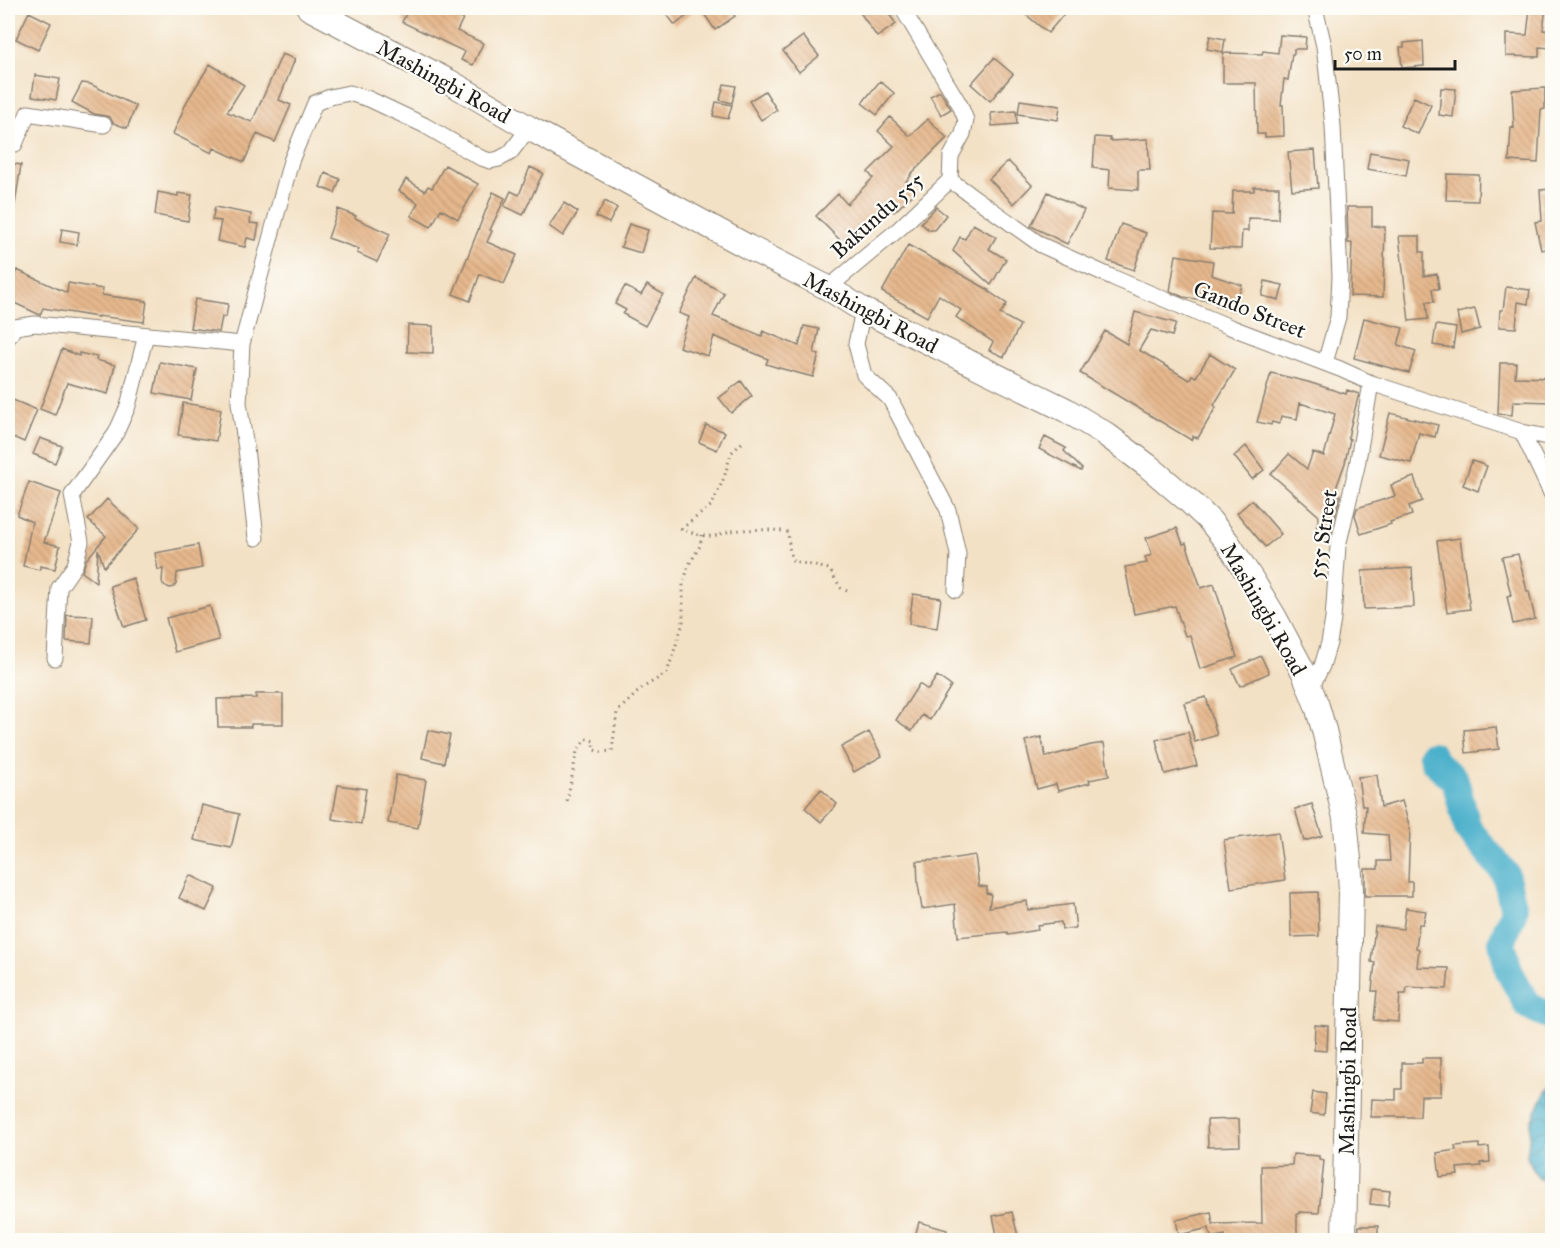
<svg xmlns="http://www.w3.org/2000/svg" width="1560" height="1248" viewBox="0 0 1560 1248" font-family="'IM FELL Great Primer',serif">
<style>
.water{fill:url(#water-waves);stroke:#346674;stroke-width:1.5}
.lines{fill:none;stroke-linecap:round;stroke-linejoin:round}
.river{stroke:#4bb0cb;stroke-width:28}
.building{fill:url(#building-back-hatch)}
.minor-casing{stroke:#887e70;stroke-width:17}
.primary-casing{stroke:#887e70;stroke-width:26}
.path{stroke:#887e70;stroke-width:3;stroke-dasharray:1.5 4.5;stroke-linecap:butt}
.minor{stroke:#fff;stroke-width:15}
.primary{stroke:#fff;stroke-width:24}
.labels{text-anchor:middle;stroke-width:4.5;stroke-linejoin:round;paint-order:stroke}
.street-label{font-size:22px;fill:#1c1c1c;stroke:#fdfcf7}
</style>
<defs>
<pattern id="water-waves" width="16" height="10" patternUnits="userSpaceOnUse" patternTransform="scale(1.5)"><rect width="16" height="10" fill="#4bb0cb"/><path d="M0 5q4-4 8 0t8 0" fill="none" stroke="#3e8ea4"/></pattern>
<pattern id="building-back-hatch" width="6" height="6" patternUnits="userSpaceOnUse" patternTransform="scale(1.5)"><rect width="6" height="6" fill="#e6b88d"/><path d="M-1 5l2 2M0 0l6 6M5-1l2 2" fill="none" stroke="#c59e79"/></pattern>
</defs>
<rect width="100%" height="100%" fill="#fdfcf7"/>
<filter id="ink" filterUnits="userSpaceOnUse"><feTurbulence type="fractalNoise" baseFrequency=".0167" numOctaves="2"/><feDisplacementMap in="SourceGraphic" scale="12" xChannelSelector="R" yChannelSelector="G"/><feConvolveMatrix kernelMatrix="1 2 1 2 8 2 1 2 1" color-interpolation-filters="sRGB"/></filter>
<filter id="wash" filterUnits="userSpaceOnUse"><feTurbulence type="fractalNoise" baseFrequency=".008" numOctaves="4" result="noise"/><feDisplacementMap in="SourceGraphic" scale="24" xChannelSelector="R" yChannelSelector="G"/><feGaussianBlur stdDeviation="1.35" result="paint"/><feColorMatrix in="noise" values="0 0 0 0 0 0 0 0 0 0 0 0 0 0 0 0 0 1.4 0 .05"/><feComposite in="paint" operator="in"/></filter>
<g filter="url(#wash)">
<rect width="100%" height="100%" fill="#f3e1c5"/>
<!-- water -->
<path class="water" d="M1552,1082V1183L1539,1179L1527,1157L1531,1122L1542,1099Z"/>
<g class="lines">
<!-- river -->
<path class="river" d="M1432,755L1434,761L1455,780L1468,829L1505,873L1514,910L1502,942L1509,971L1528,1006L1552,1017"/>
</g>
<g id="blocks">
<!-- building -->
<path class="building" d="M409,8H468L457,31L483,43L473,65L461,60L465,52L402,22Z
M662,8H697L675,25Z
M700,8H728L735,16L715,30Z
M857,8H885L896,24L877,37Z
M1018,8H1069L1048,33Z
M1530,8H1546L1543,30L1552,31V48L1539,47V57L1506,56V34L1527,35Z
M29,12L51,23L38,50L16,39Z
M1280,35L1306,37L1305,49H1294V54H1292L1288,80L1284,79L1281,105H1283L1284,136L1265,137V134H1257L1256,83H1223V53L1262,54L1263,51L1278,53Z
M803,36L819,56L799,72L783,51Z
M1210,36L1225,39L1223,52L1207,49Z
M1423,41L1424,66L1402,68L1400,47H1404V43Z
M282,54L295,59L279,100L291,105L275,142L257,134L244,162L214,148L212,153L173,134L187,101L210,64L244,85L227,112L252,122Z
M994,58L1013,74L990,101L971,84Z
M35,75L60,79L56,100L32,96Z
M880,81L894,93L877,115L862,103Z
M82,83L90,84L136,106L127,128L113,123L110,117L94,114L72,102Z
M724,84L736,86L732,103L720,100Z
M1441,88L1456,89L1453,117L1439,115Z
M1545,88V109L1541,110L1538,163L1509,161L1511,127L1514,128L1512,90Z
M765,91L777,110L761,120L749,101Z
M940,91L951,109L941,115L930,96Z
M1414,97L1431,105L1418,134L1400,126Z
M1020,100L1060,106L1058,120L1018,114Z
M716,102L732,105L728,119L713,116Z
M1016,111L1017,124L992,126L991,113Z
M890,117L910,136L928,119L947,138L910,175L911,176L906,181L916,192L894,212L890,208L849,249L816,216L838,194L847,204L873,178L868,172L894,146L878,131Z
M1095,137L1110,138V141L1148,139L1150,170H1138V190L1109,188L1110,170L1093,168Z
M1315,150L1318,188L1292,190L1288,152Z
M1370,152L1409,159L1406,176L1367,169Z
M1008,161L1032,185L1014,204L989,179Z
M8,163L21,165L15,204H8Z
M445,165L478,184L458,219L441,209L431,227L411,216L418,203L399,191L406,179L425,191L428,186L432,188Z
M530,167L543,173L523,215L504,206L511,191L519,195Z
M325,173L340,179L335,193L320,187Z
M1447,174L1479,175L1478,201L1446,200Z
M1254,187H1279L1278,219L1248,218V231H1242L1241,249L1210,248L1212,213L1232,214L1233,191H1254Z
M1552,189V248L1541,250L1535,222L1542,221L1540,190Z
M158,192L178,196V193L192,195L188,221L155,215Z
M493,192L505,198L490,230L492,231L487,242L517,255L504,284L480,274L470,301L453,294Z
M1048,192L1084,210L1067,244L1031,226Z
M605,201L617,208L609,223L596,217Z
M564,203L578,212L563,236L549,226Z
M215,207L251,214L250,223L259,224L256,240L247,238L245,247L217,241L221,221L212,220Z
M936,207L946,215L934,230H929L921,223Z
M1347,207H1372V226L1385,227L1383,297L1350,296L1352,243H1348Z
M338,209L356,216L355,218L390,234L377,262L357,253L359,249L328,238Z
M629,224L648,230L641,253L621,247Z
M973,224L996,237L989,249L1006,259L991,285L953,251L960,237L965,239Z
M1121,224L1146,233L1134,270L1108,261Z
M62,229L79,232L77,245L60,242Z
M1399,236H1420V252H1424V276L1437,274L1439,289H1432L1434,302H1426L1428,319L1409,321Z
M908,245L989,290L988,291L1007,304L1000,314L1020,325L1004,357L989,350L993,342L956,317L961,310L939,295L927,317L882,292Z
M1176,255L1213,261L1211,275L1242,285L1234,311L1216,305L1217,302L1183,297L1170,291Z
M17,270L67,293L68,283L103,289L102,295L147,301L144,322L98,316V317L43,308L40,315L38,314L8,300V290Z
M696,278L724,293L713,316L762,336L763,331L799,346L804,326L819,329L814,353L819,354L813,377L779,368L766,364L768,359L714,336L708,356L679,347L689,317L679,313Z
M1265,281L1283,285L1279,300L1262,296Z
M647,285L663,294L645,326L623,314L626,310L615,304L625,286L641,295Z
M1506,287L1530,290L1528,304L1518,302L1516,328L1499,327L1500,310H1503Z
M195,299L228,304L226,317H222L219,332L190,328Z
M1475,309L1480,329L1461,334L1457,313Z
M1135,312L1176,323L1172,336L1151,330L1139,350L1189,380L1192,375L1196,377L1210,354L1235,370L1214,405L1216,407L1198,438L1193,436L1191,440L1080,373L1105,331L1127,344Z
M1364,318L1403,328L1398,345L1416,351L1409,373L1354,358Z
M408,325L433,326V353L407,352Z
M1436,325L1456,328L1453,348L1433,345Z
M62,349L79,356V353L97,357L96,360L115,365L108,394L67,383L55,415L40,409Z
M160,362L197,369L191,400L154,393Z
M1500,363H1516L1515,377L1552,378V402L1513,401L1512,415L1498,414Z
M1271,373L1308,382L1346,394L1347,390L1359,394L1350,428L1348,438L1350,439L1345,463L1334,494L1340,495L1329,542L1314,539L1319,516L1271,474L1289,454L1307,469L1313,452L1324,456L1335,414L1300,403L1297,419L1281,416L1279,424L1272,422L1271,425L1257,422Z
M741,381L752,396L731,413L719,398Z
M8,398L37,410L24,442L8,435Z
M183,403L221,409L216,441L178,435Z
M1390,413L1438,425L1435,437L1419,433L1411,463L1379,455Z
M706,425L725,432L717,450L699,442Z
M1045,437L1066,448L1064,451L1082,469L1081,471L1039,449Z
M40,438L62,446L55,463L33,454Z
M1246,446L1264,470L1252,479L1234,456Z
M1472,461L1487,466L1478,491L1463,485Z
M1414,477L1422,501L1409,506L1412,515L1390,522L1391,524L1361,534L1355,515L1357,508L1395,496L1391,485Z
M29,482L61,493L44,542L60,546L55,569L40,566V570L23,566L32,522L17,515Z
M107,499L139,529L104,567L98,549L96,582L82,572L86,560L106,536L88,520Z
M1252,500L1281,534L1265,547L1237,513Z
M1177,528L1183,544L1186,543L1201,588L1214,584L1237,657L1200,669L1190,635L1185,636L1175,606L1134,614L1125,567L1147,563L1145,557L1152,555L1146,538Z
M1460,538L1470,609L1447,612L1437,541Z
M198,545L202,568L177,573L176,584L174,587L170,588L163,585L162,582L163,569L158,570L155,553Z
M1518,554L1527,591H1529L1535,619L1513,624L1507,596L1511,595L1502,557Z
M1412,568L1414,607L1364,609L1362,571Z
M133,578L146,620L124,627L110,586Z
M913,594L941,598L937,628L909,624Z
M210,606L219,640L175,652L166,618Z
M67,615L93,616L91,643L66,641Z
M1261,656L1269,673L1240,686L1232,669Z
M937,676L951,686L930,720L922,715L912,731L896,720L919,684L928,690Z
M256,694H283V724H251V727H218L217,699L256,698Z
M1206,697L1217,735L1195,742L1184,703Z
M1496,727L1499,749L1466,753L1464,730Z
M428,730L450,735L444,763L422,758Z
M869,732L882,756L854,772L841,747Z
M1188,732L1197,766L1165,774L1156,740Z
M1041,737L1046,757L1091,745L1104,743L1109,776L1089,780L1090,783L1058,791L1056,784L1037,789L1025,741Z
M396,775L426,780L418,828L388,823Z
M1377,775L1381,807L1402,801L1410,828L1408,882H1412V896H1365V869H1378V861H1390L1388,835L1364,833L1366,806H1362L1358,777Z
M338,785L366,789L361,824L332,819Z
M821,789L837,804L821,822L805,808Z
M1312,804L1322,836L1304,841L1295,809Z
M202,805L239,814L231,848L194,840Z
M1278,832L1285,880L1231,888L1224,840Z
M975,855L979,886L987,887L986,893L991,894L989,907L1027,901L1028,910L1073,904L1076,928L1062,929L1061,922L1037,925L1038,930L1008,935L1007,932L958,937L955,904L922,909L918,884L917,861L943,860Z
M190,875L217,888L206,911L179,898Z
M1318,892L1319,936L1291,937L1290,893Z
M1406,908L1426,911L1423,924H1419L1416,948L1419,949L1417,967L1449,968L1447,989L1407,987L1406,994H1400L1398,1022L1374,1020L1377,991H1372L1375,963L1371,962L1375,926L1403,929Z
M1315,1025L1328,1026L1327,1051L1314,1050Z
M1422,1058H1441V1096H1421L1420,1117H1371L1372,1099L1396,1100V1089H1402V1063H1422Z
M1313,1092L1326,1094L1324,1115L1310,1113Z
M1239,1119L1240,1146L1208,1147L1207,1120Z
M1479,1144V1148L1489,1147L1490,1162L1480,1163L1481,1166L1457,1168L1458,1175L1440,1177L1437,1153L1456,1150L1455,1146Z
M1293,1154L1319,1156V1159L1324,1160L1319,1213L1299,1212V1214H1297V1240H1265V1237L1225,1238V1235L1211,1238L1209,1228L1179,1235L1176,1220L1211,1212L1213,1224L1262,1223L1261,1166L1292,1165Z
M1372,1189L1390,1191L1388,1206L1370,1204Z
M1012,1212L1019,1240H998L993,1216Z
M919,1222L947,1230L944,1240H914Z
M1359,1226H1378V1240H1358Z"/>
</g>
</g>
<g filter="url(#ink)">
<use href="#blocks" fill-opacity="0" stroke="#887e70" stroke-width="1.5"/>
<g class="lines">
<!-- minor casing -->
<g class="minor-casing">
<path id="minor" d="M1315,8L1324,46L1333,126L1340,276L1338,317L1325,363
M8,144H15L28,113L104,125
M950,180L1041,245L1114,278L1230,327L1340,369L1371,383L1522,432L1552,438
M828,288L900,228L950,180L951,156L963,134L966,120L960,105L902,8
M863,310L856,344L864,375L890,399L948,510L958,554L956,590
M8,338L15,327L35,324L242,344
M1522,432L1552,495
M256,538L246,448L239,403L242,344L291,161L315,103L330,97L349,93L369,99L424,125L479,157L490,161L499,159L510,153L529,128
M55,658L59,588L75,565L81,542L72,495L116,433L128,406L146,335
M1310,690L1322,666L1329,643L1333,619L1338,546L1357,466L1371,383"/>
</g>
<!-- primary casing -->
<g class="primary-casing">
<path id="primary" d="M309,8L448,81L529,128L748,247L828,288L863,310L1066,410L1104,433L1148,466L1189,501L1210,521L1228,543L1252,580L1275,618L1304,673L1317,706L1324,730L1345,818L1349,860L1351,890L1344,1240"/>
</g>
<!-- path -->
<path class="path" d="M680,529C691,532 702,537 713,536C719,536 725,532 731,531C747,529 773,529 788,532L789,547L793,561L829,569L841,588L851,593
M681,529L712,505L724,478L731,453L744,441
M567,801L577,751L586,739L594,741V750L601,752L612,751L617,712L642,688L667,673L683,623V583L690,563L700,546L702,535"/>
<!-- minor -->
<use href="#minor" class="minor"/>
<!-- primary -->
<use href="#primary" class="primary"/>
</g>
</g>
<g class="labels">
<!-- street labels -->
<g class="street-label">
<text transform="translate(444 81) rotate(29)" y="8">Mashingbi Road</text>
<text transform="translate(877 215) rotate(-42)" y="8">Bakundu 555</text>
<text transform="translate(1250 309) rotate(22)" y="8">Gando Street</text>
<text transform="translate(871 312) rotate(28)" y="8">Mashingbi Road</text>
<text transform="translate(1322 534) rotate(-81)" y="8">555 Street</text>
<text transform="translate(1264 609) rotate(60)" y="8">Mashingbi Road</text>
<text transform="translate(1347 1081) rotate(-89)" y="8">Mashingbi Road</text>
</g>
</g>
<!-- margin -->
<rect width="1560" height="1248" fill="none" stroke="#fdfcf7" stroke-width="30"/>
<!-- scale -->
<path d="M1335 60v9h120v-9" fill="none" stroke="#1c1c1c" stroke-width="3"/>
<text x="1344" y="60" font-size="18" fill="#1c1c1c" stroke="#fdfcf7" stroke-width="4.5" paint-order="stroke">50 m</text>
</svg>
